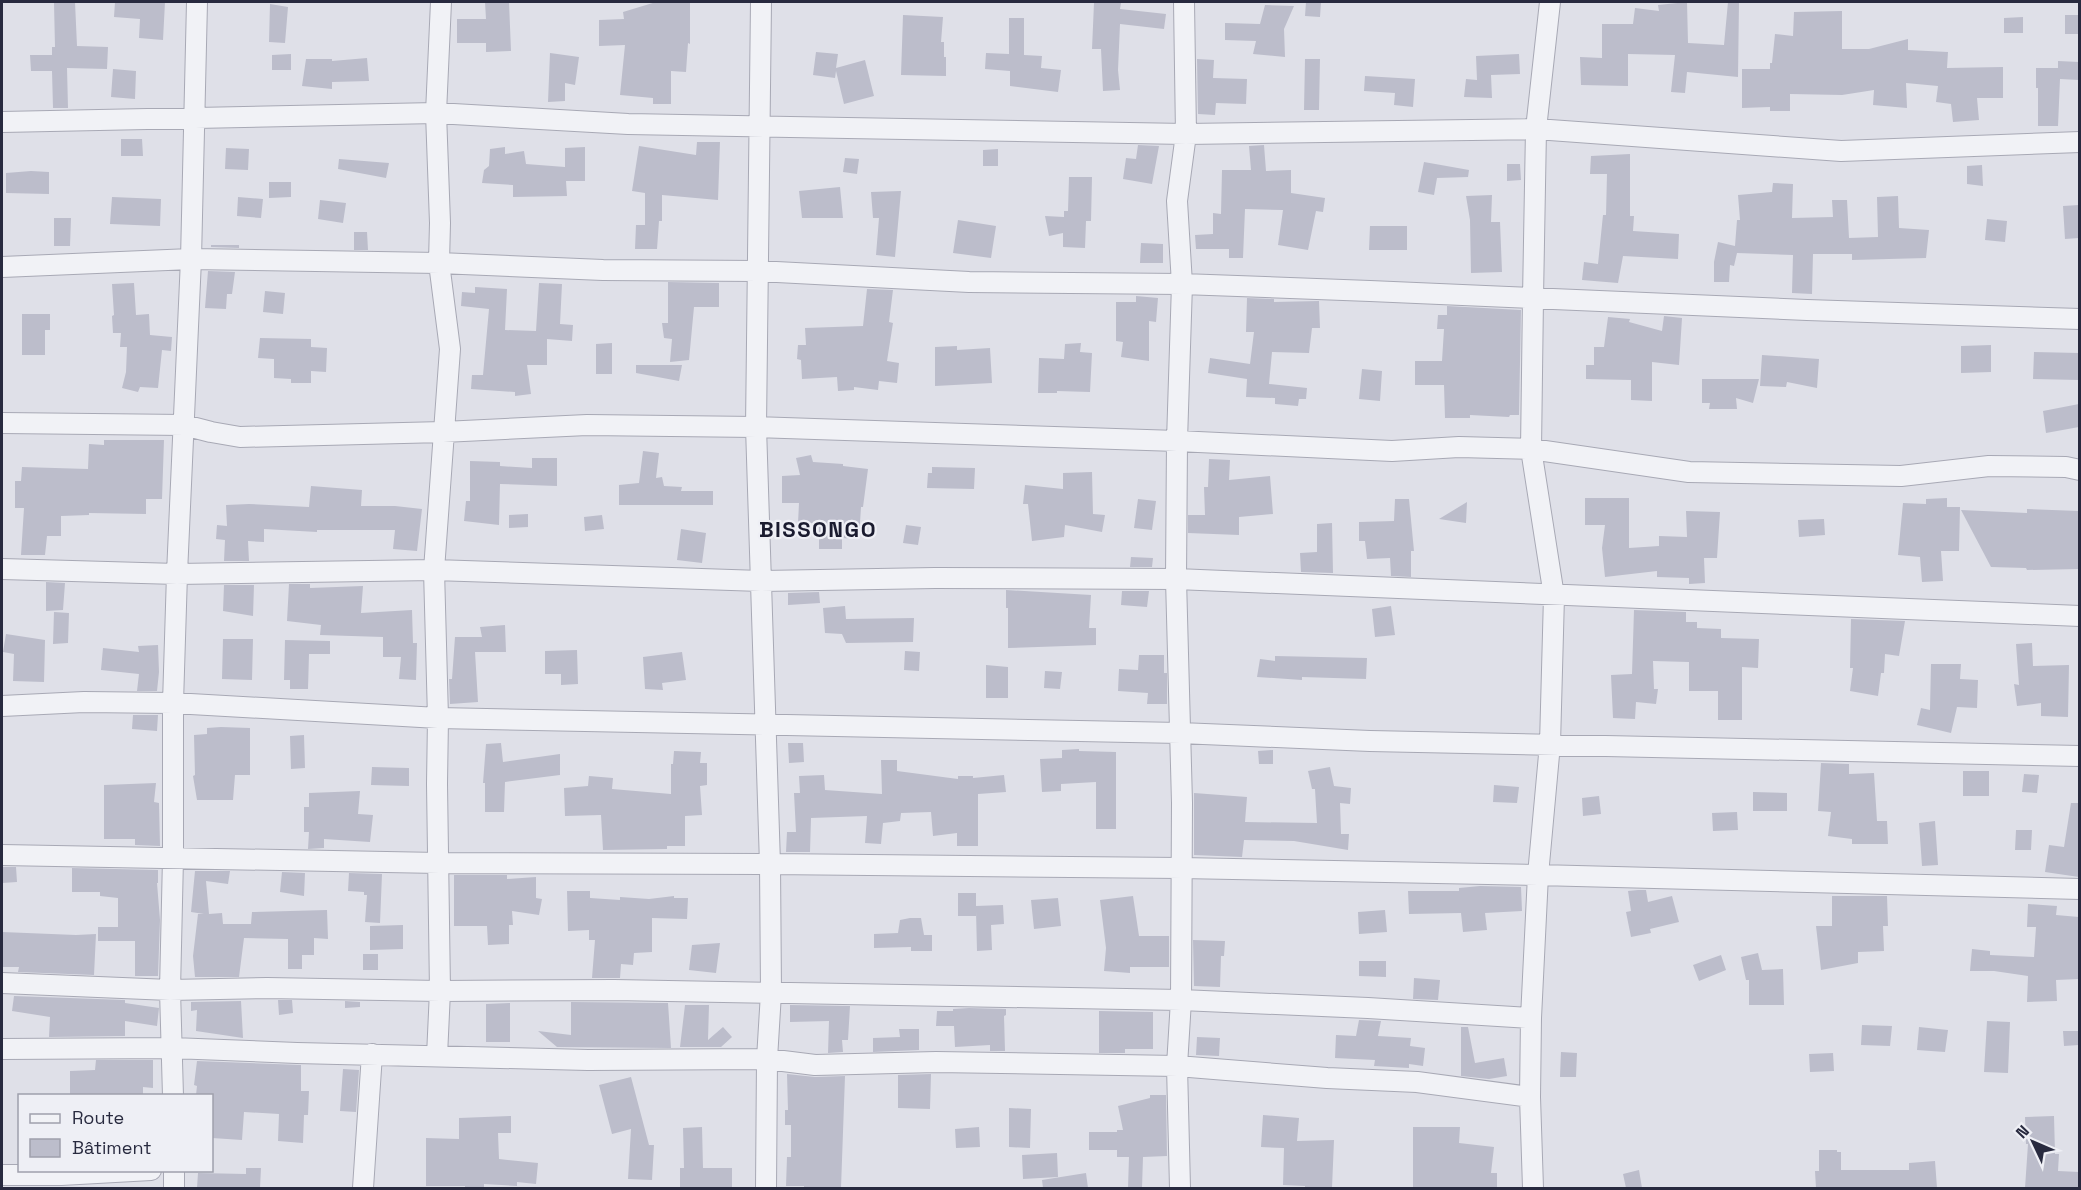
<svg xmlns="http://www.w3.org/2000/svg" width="2081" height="1190" viewBox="0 0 2081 1190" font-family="'Space Grotesk',sans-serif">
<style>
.building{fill:#bcbdcb}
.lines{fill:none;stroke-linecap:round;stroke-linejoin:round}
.minor-casing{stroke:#a8a9b5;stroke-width:22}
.minor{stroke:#f1f2f6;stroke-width:20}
.labels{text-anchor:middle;stroke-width:4.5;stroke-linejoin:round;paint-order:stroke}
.district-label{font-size:22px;font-weight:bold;letter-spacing:1.5px;fill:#1a1b2f;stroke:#eeeff5}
</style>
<rect width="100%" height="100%" fill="#dfe0e8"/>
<!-- building -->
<path class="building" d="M75,2L77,46L108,47L107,69L67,68L68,108H53L52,71H31L30,55H52V47H55L54,3Z
M115,2H165L163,40L139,38L140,19L114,17Z
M485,2H509L511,51L486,52V43H457V19H486Z
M656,2H690V44L688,43L686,72L671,71V104H653V98L620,95L625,45L599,46V20L624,19L623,12Z
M1306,2H1321L1320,17L1305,16Z
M1687,2L1688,43L1724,45L1728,2H1739L1738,77L1687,72L1685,93L1671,92L1675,55L1628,54V86L1581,85L1580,57L1602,58V24H1633L1635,8L1659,11L1658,5Z
M1094,3H1121L1120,9L1166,14L1164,29L1120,24L1118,70L1120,90L1103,91L1101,49H1092Z
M270,4L288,7L285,43L269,42Z
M1265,5L1294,6L1284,29L1285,57L1253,54L1256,41L1225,40V23L1260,24Z
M1842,11V49H1869L1908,39V50L1948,52L1947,68L2003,67V98H1977L1979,120L1953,122L1951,104L1936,102L1938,86L1906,83L1907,108L1873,105L1874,90L1842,95L1790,94V111H1770V107L1742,108V69H1770V63H1772L1775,34L1793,36L1794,12Z
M903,15L943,17L941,42H944V57H946V76L901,75Z
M2065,15H2079V34H2065Z
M2023,17V33H2004V18Z
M1009,18H1024V55L1042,56L1041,68L1061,70L1058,92L1010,86V71L985,69L986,53L1009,54Z
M816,52L838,54L836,68L865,60L874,96L844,104L836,71L835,78L813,75Z
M550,53L579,57L575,85L565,83V101L548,102Z
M291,54V70H272V55Z
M1519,54L1520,74L1491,75L1492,98L1464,97L1466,79L1477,80L1476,56Z
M367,58L369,81L332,82V89L302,86L306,59H332V61Z
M1197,59L1214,60L1213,78L1247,79L1246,104L1216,103L1215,115L1198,114Z
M1305,59H1320L1319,110H1304Z
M2058,61L2079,62V80L2060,79L2058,126H2038V88H2036V68H2058Z
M113,69L136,71L135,99L111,97Z
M1365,76L1415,79L1413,107L1394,105L1395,93L1364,91Z
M121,139H142L143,156H121Z
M697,142H720L718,200L662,195V221H659L657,249H635L636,225H645V193L632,191L639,146L696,155Z
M1138,145L1159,146L1152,184L1123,179L1126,158L1136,159Z
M1264,145L1266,171L1291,170V193L1325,198L1323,212L1316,211L1308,250L1278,245L1283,210L1245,209L1243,258H1229V249H1196L1195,235L1213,234V213L1221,214L1222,170H1251L1249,146Z
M505,147V154L524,151L526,164L565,167V148L585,147V181H566L567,196L513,197V185L482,183L484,170L489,166L490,149Z
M226,148L249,149L248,170L225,169Z
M998,149V166H983V150Z
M1630,154V216H1634L1633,231L1679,234L1678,259L1623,256L1618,283L1582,280L1584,262L1598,264L1603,215H1606L1607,174H1590L1591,156Z
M845,158L859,159L857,174L843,172Z
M339,159L389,163L386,178L338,169Z
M1424,162L1469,170L1468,177L1437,178L1434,195L1418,192Z
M1507,164H1520L1521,180L1507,181Z
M1982,165L1983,186L1967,184V166Z
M31,171L49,172V194L6,193V173Z
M1069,177H1092L1091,221H1086L1085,248L1063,247V233L1049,236L1045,216L1064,217V211H1068Z
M269,182H291V197L269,198Z
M1773,183L1793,184L1792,218L1833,217L1832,200H1847L1849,238L1878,237L1877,197L1898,196L1899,228L1929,230L1926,258L1852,260V254H1813L1812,294L1792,293L1793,255L1737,253L1734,266L1730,265L1729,282H1714V262L1718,242L1735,246L1737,220H1740L1738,195L1772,192Z
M840,187L843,218H802L799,191Z
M901,191L895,257L876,255L879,218H873L871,192Z
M1492,195L1491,222H1500L1502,272L1471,273L1470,220L1466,196Z
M112,197L161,199L160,226L110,224Z
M238,197L263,199L261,218L237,216Z
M320,200L346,203L343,223L318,219Z
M2079,205V238L2065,239L2063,206Z
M54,218H71L70,246H54Z
M1987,219L2007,221L2005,242L1985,240Z
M958,220L996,226L991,258L953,253Z
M1370,226H1407V250H1369Z
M354,232H367L368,250H354Z
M1141,243L1163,244V263H1140Z
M211,245H239V248L211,247Z
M208,271L235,272L232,294H227L226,309L205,308Z
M668,282L719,283V307H694L689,360L670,362L672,339L664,338L662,323H668Z
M134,283L136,315L149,314L150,335L172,337L171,351L162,350L158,388L140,387L138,392L122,388L126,372L127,347H120L121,333H113L112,316L114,315L112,284Z
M539,283L562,284L560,324L573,325L572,341L547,339V365H527L531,394L515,396V392L471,389L472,375H483L489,309L461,306L462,292L475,293V287L507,289L505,330L536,331Z
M867,289L893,290L889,322L893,323L887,361L899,363L897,383L879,381L878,390L854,387V390L838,391L837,377L802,379L801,360L797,359L798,345H806L805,328L863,326Z
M265,291L285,293L283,314L263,312Z
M1136,296L1158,298L1156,322L1149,321V361L1121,357L1123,342L1116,341V302H1136Z
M1247,298L1274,299V302L1319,301L1320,328H1312L1309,353L1272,352L1269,384L1307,388L1306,399H1299L1298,406L1275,404V398L1246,397L1247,379L1208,373L1210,358L1250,364L1254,332H1246Z
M1447,306L1521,310L1519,415H1510L1509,417L1470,415V418H1445L1444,385H1415V361H1442L1444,329H1437L1438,315H1447Z
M22,314H50V330H45V355H22Z
M1664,316L1682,318L1679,365L1652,362V401L1631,400V380L1586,379V365H1594V347H1604L1608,317L1630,319L1629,322L1662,331Z
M260,338L311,339V347L327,348L326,372L311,371V383H291V379L274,378V359L258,358Z
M612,343V374H596V344Z
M1081,343L1080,352L1092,353L1090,392L1057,391V393H1038L1039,358L1064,359L1065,344Z
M1991,345V372L1961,373V346Z
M957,346V350L990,348L992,383L935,386V347Z
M2034,352L2079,353V380L2033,379Z
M1762,355L1819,359L1817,388L1787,382L1786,387L1760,386Z
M636,365H682L679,381L636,373Z
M1362,369L1382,371L1380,401L1359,399Z
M1702,379H1759L1753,403L1736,398L1737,409H1709L1710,403H1702Z
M2079,404V427L2046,433L2043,411Z
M104,440H164L162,499H146V514L89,513V515L61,516V536H47L45,555H21L24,508H15V481H21L22,467L88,469L89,444L104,445Z
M643,451L659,453L656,478L662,477L664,486L682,487L681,491H713V505H619V485L639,483Z
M811,455L813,462L843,464V466L868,469L863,507H861L859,539L842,538V549H819V523H798L799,503H782V476L800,475L796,458Z
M532,458H557V486L500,484L499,525L464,521L466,501H470V461L500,462V466L532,468Z
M1209,459L1230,460L1229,480L1270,476L1273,514L1239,517V535L1188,533V515H1205L1204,487H1208Z
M932,467L975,468L974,489L927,488L928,473H932Z
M1092,472L1093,514L1105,515L1102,532L1065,525L1064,537L1032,541L1028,504H1023L1025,485L1063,489V473Z
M311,486L362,490L361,506H395L422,509L417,551L393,549L395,530H317V532L264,529V542L248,541L249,561H224L225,540L216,539L217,525L227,526L226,505L249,504L309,507Z
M1585,498H1629V548L1659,546V536L1687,537L1686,511L1720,512L1717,558H1704L1705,583L1689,584V578L1657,577V571L1605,577L1602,548L1605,525H1585Z
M1947,498V507H1960L1959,551H1941L1943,581L1922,582L1920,557L1898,555L1903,503L1926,504V499Z
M1138,499L1156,501L1152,530L1134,528Z
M1395,499H1409L1414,551H1411V577L1391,576L1390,558L1367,559L1365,541H1359V522L1394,521Z
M1467,502L1466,523L1439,519Z
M2027,509L2079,511V569L2027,570L2026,568L1991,567L1961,510L2027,513Z
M528,514V527L509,528V515Z
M602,515L604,529L585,531L584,517Z
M1824,519L1825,535L1799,537L1798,520Z
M1332,523L1333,573L1301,572L1300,553L1317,552V524Z
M906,525L921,527L918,545L903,543Z
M681,529L706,533L702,563L677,560Z
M1131,557L1153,558L1152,567H1130Z
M46,582L65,583L63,610L46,611Z
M289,584H310V588L363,586L361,613L412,610L413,643H417L416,680L399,679L401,657H383V637L320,635L321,625L287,621Z
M224,585H254L253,616L223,611Z
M1006,590L1091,595L1089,628H1096V645L1008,648V608H1006Z
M1122,591H1149L1147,607L1121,605Z
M819,592L820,603L788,605V593Z
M845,606L846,619L914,618L913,642L846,643L842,634L825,633L823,608Z
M1391,606L1395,635L1375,637L1372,609Z
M1634,610L1686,612V622H1697V628L1721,629V638L1759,639L1758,668L1742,667V720H1718V691H1689V662L1653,661L1654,689H1658L1656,704L1636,702L1635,719L1613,718L1611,675L1632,674Z
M54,612L69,613L68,643L53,644Z
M1851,619L1905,621L1899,656L1885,654L1884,673H1881L1878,696L1850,691L1853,668H1850Z
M505,625L506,652H475L478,702L450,704L449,679H452L455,637H482L480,627Z
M6,634L45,640L44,682L13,681L14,654L3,652Z
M223,639H253L252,680L222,679Z
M285,640L330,641V654H309L308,689H290V680H284Z
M2032,643L2033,666L2069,665L2068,717L2041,716V703L2017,706L2014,684L2019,685L2016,644Z
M158,645L159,672L157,691H137L139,674L101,670L103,648L139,652L138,646Z
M577,650L578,684L561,685V674H545V651Z
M905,651L920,652L919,671L904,670Z
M682,652L686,680L662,683L663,690L645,689L643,657Z
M1139,655H1164V673H1167V704H1147L1148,693L1118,691L1119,669L1138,670Z
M1275,656L1367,658L1366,679L1302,677V680L1257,677L1260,659L1275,661Z
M1931,664H1961L1960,679L1978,680L1977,708L1957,707L1951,733L1917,725L1921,708L1930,710Z
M986,665L1008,667V698H986Z
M1045,671L1062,672L1060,689L1044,688Z
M133,715H158L157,731L132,729Z
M221,727L250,728V775H235L233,800H197L193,776L195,775L194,735L207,734V728Z
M304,735L305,768L291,769L290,736Z
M501,743L503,762L560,754V775L505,782L504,812H485V783H483L486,744Z
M788,743H803L804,762L789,763Z
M1079,749V751L1116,752V829H1096V782L1061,784V791L1042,792L1040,759L1062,758V750Z
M1273,750V764H1259L1258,751Z
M674,751L701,752L700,763H707V785L700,786L702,815L685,816V846H667V849L603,850L601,815L565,816L564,788L588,786L589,776L613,778L612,789L671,794V764H673Z
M881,760H897V771L958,779V776H973V778L1004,775L1006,792L978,794V846H957V833L933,836L931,812L901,813L900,821L883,823L881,844L865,843L867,816L811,818L810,852H786L787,832H796L794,793H800L799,776L824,775L825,790L882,794Z
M1821,763L1849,764V774L1874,773L1877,821H1887L1888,844H1852V839L1828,836L1831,812L1818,811Z
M372,767L409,768V786L371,785Z
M1330,767L1334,786L1351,788L1350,804L1340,803L1341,834H1349L1348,850L1294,841L1244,840L1242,857L1194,855V793L1247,797L1245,822L1317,823L1315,789H1312L1308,771Z
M1963,771H1989V796H1963Z
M2024,774L2039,775L2037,793L2022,792Z
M156,783L154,802L159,803L160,846L135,845V839H104V785Z
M1494,785L1519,787L1517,803L1493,802Z
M360,791L358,814L373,815L370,842L324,839V848L308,849L309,832H304V807H309V793Z
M1753,792L1787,793V811H1753Z
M1599,796L1601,814L1583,816L1582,798Z
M2071,803H2079V877L2045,872L2049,845L2064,847Z
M1737,812L1738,830L1713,831L1712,813Z
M1935,821L1938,865L1922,866L1919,823Z
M2016,830H2032L2031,850H2015Z
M2,867H16L17,882L2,883Z
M72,868L158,870V883H157L160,920L158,976H135V941H98V927H118V898L100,896V892H72Z
M195,871H230L228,884L206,881L209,914L222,913L223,924H251L252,912L327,910L328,939L314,938V955H302V969H288V939L244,938L239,977H195L193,956L198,914H204L191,912Z
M282,872L305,873L304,896L280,892Z
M349,873L382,874L380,923L365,922L367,895H364V892L348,891Z
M454,875H507V879L536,877V898L542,899L539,915L512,911L513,925H509V944L488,945L487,926H454Z
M1480,886L1521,887L1522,911L1485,913L1487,930L1463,932L1461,913L1409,914L1408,891H1459V888Z
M1638,890H1646L1648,902L1672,896L1679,922L1650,929L1651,933L1631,937L1626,912L1631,911L1628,891Z
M567,891H590V898L620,900V897L649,899L674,896V898H688L687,919L652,918V952L634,953L633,965L621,964L620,978H592L595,940H589V930L568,931Z
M958,893H976V906L1003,905L1004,924L991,925L992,950L977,951L976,911V916H958Z
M1133,896L1139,936H1169V967H1130V973L1104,971L1106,948L1100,900Z
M1832,896H1887L1888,926H1883L1884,951L1858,952V963L1821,970L1816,926H1832Z
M1058,898L1061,926L1034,929L1031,900Z
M2028,904L2057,906L2056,915L2079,917V979L2056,980L2057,1001L2027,1002L2028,976L1994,971H1970L1972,949L1990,951V955L2034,957L2036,927H2027Z
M1385,910L1387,932L1359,934L1358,912Z
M910,918H921L924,935H932V951H911V947L874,948V934L898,933L900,920Z
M403,925V949L370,950V926Z
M2,932L76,935L96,934L94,975L18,972L19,967H2Z
M1193,940L1225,941L1224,956H1221L1220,987L1194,986Z
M720,943L716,973L689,970L692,945Z
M1758,953L1762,970L1783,969L1784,1005H1749V980H1746L1741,957Z
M363,954H378V970H363Z
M1721,955L1726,970L1699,981L1693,965Z
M1359,961H1386V977L1359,976Z
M1414,978L1440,980L1438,1000L1413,999Z
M14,996L125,1000V1003L159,1008L157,1026L125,1021V1036L49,1037L50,1017L12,1011Z
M278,1000H292L293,1013L279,1015Z
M241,1001L243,1038L196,1031L197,1010L191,1011V1002Z
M345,1001L360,1002V1007L345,1008Z
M571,1002L668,1003L671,1048L557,1047L538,1031L571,1035Z
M510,1003V1042H486V1004Z
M685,1005H709L708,1040L723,1027L732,1037L721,1047H680Z
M790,1005L850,1006L848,1040H842L843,1052L828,1053L829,1021L790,1022Z
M969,1008L1006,1009V1015L1004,1016L1005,1051H990V1045L955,1047L954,1026H936L937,1011H953V1009Z
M1099,1011L1153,1012V1049H1125V1053H1099Z
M1359,1020L1381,1021L1378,1036L1411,1038L1410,1046L1425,1048L1423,1066L1409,1064V1068L1374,1066L1375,1060L1335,1058L1336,1035L1356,1036Z
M1987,1021L2010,1022L2008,1073L1984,1072Z
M1862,1025L1892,1026L1890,1046L1861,1045Z
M1461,1027H1468L1475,1063L1504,1058L1507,1076L1489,1079L1461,1076Z
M1919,1027L1948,1030L1945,1052L1917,1050Z
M899,1029H919V1050L873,1052V1038L900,1037Z
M2063,1031H2079V1045L2064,1046Z
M1197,1037L1220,1038L1219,1056L1196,1055Z
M1561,1052L1577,1053L1576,1077H1560Z
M1833,1053L1834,1071L1810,1072L1809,1054Z
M96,1060H153V1088L143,1087V1095H70V1071L95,1070Z
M197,1061L301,1065V1091H309L308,1115H304L303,1143L278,1141L279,1114L244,1112L242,1140L212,1138V1095H196L197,1086L194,1085Z
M343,1069L359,1070L356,1112L340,1111Z
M787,1074L815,1077L845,1076L841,1188H804V1186H786L787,1157H791V1125H785V1110H788Z
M931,1074L930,1109L898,1108V1075Z
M631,1077L649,1145H654L652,1180L628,1179L631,1129L612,1134L599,1085Z
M1150,1095H1166L1167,1156L1143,1157L1142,1188H1128L1129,1157H1117V1150H1089V1132H1117V1130H1123L1118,1106L1150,1098Z
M1009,1108L1031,1109L1030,1148L1009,1147Z
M1263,1115L1299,1118L1297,1141L1334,1140L1332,1188H1305V1186L1283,1185L1284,1148L1261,1147Z
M511,1116V1133H498L499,1159L538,1163L536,1184L517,1182V1186L484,1184V1188H465V1186H426V1138L459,1139V1118Z
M2054,1116L2055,1154H2059L2058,1171L2079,1172V1188H2025L2028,1144H2026L2025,1117Z
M702,1127L703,1168H732V1187L680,1188V1168H684L683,1128Z
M979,1127L980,1147L956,1148L955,1129Z
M1413,1127H1460L1459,1143L1494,1147L1491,1173H1497V1188H1413Z
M1819,1150H1837V1152H1841V1170H1909V1163L1935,1161L1937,1188H1911V1187L1816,1188L1815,1171H1819Z
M1057,1153L1058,1177L1023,1179L1022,1155Z
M246,1168H261L260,1188H197L198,1173L246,1174Z
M1639,1170L1642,1188H1626L1623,1174Z
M1086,1173L1088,1188H1043L1042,1180Z"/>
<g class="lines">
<!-- minor casing -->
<g class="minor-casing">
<path id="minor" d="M761,2L756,427L770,864L771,993L767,1059L766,1188
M2,122L436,113L628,124L1186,134L1536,129L1841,151L2080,142
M2,267L191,259L439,263L603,270L759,271L969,282L1182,284L1370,291L1807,310L2080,319
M2,423L184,425L211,432L240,437L443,432L587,425L756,427L1177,441L1392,451L1459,447L1531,449L1689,472L1901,476L1989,466L2066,467L2080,470
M2,569L177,574L434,570L761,581L935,578L1176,579L2080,616
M2,706L84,702L173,703L438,718L1180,733L1370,741L2080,756
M2,855L439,863L770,864L1181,868L1538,875L2080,889
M2,983L170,990L267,988L440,991L614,990L1181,1000L1368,1008L1531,1018
M2,1049L172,1048L297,1053L588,1060L767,1059L815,1065L936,1062L1177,1066L1327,1078L1417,1082L1530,1097
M437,1056L440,991L437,784L438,718L434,570L450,349L439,263L440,223L436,113L441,2
M173,1096L170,990L173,858V703L177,574L191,259L197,2
M2,1175H61L151,1170
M174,1188V1170
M363,1188L372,1054
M1180,1188L1177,1066L1181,1000L1182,803L1176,579L1177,441L1182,284L1177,201L1186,134L1184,2
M1533,1188L1530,1097L1531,1018L1538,875L1550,744L1554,596L1531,449L1533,298L1536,129L1550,2"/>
</g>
<!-- minor -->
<use href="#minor" class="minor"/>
</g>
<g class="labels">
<!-- district labels -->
<g class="district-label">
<text x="818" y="537">BISSONGO</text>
</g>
</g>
<!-- border -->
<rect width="2081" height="1190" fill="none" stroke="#282a3f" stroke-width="6"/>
<!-- legend -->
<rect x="18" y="1094" width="195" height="78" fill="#eeeff5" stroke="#9fa0ac" stroke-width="1.5"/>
<rect x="30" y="1114" width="30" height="9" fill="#f1f2f6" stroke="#9fa0ac" stroke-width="1.5"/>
<text x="72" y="1124" font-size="18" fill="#282a3f">Route</text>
<rect x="30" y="1139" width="30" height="18" fill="#bcbdcb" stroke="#9fa0ac" stroke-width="1.5"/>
<text x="72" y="1154" font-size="18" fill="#282a3f">Bâtiment</text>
<!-- north arrow -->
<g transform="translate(2033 1142) rotate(314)" stroke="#eeeff5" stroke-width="4.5" paint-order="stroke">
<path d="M0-4.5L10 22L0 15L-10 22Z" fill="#282a3f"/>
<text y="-9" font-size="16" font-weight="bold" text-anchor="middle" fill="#282a3f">N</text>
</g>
</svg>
